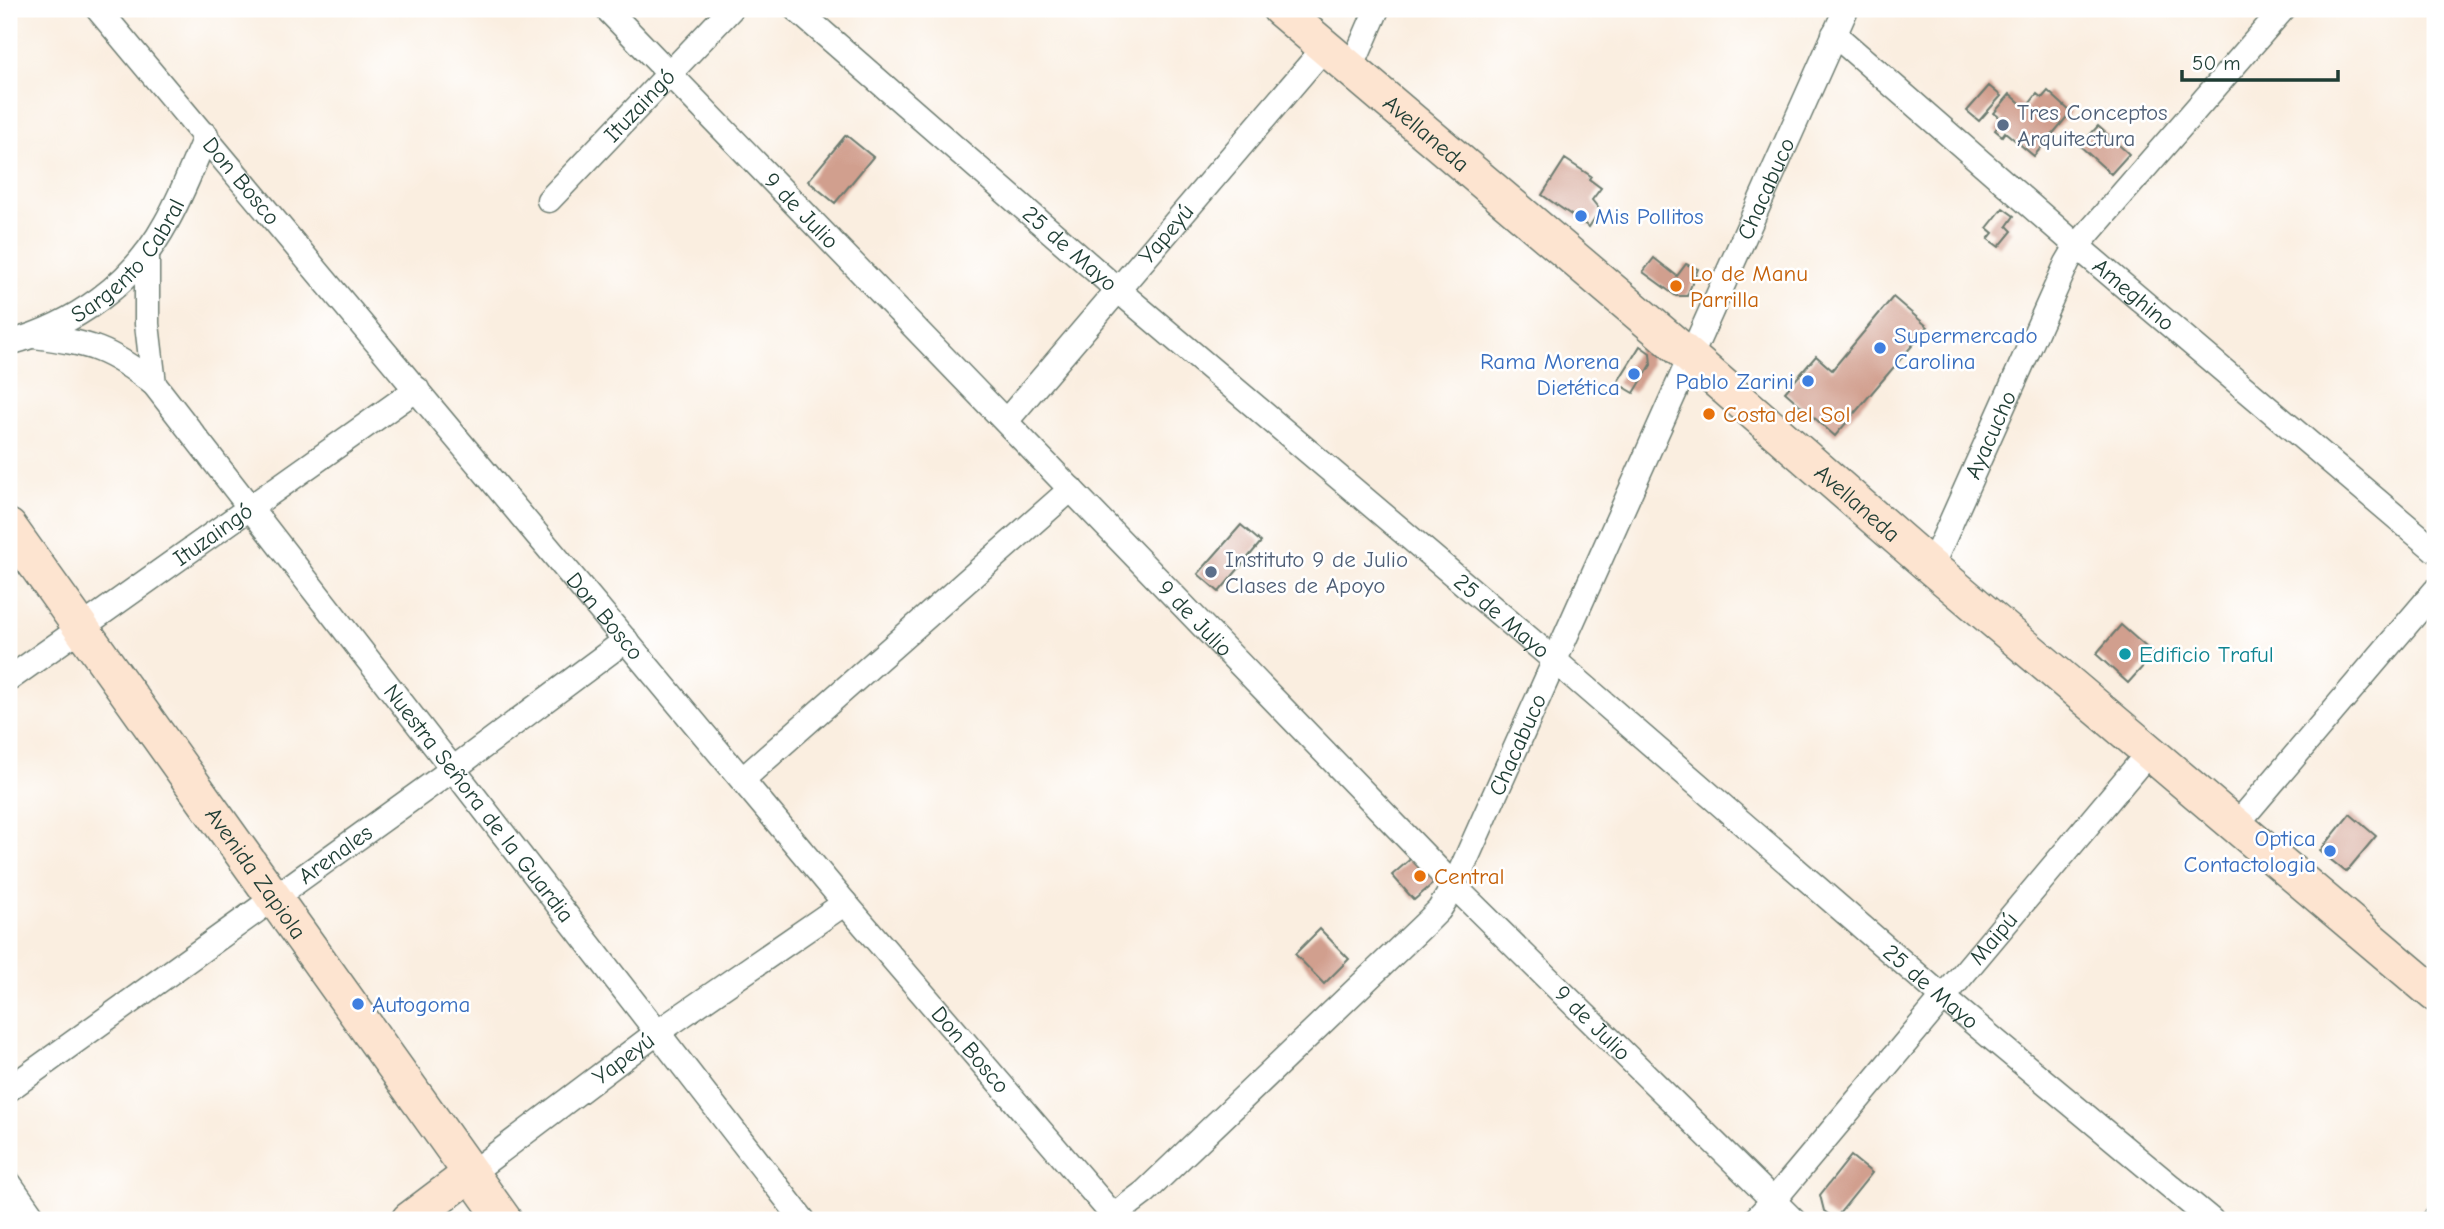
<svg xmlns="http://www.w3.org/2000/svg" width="2444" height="1229" viewBox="0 0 2444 1229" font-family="'Comic Neue',sans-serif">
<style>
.building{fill:#d19f8e}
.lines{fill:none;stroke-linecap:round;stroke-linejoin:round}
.street-casing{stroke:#6c7b70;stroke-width:27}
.secondary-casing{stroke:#6c7b70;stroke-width:38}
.street{stroke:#fff;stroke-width:24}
.secondary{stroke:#fde4d0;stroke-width:35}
.service-dot{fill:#5c6f8a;stroke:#fff;stroke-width:2.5}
.shop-dot{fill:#3f7fe0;stroke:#fff;stroke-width:2.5}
.food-dot{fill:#e8710a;stroke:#fff;stroke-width:2.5}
.culture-dot{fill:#0f9aa8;stroke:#fff;stroke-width:2.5}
.labels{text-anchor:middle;stroke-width:5;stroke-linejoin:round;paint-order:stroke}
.street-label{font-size:23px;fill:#1f3d34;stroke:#fff}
.service-label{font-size:23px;fill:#4e5e75;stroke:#fff;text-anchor:start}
.shop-label{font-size:23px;fill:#366cbe;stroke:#fff;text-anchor:start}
.food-label{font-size:23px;fill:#c56008;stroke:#fff;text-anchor:start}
.culture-label{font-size:23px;fill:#0d838f;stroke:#fff;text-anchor:start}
</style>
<rect width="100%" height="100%" fill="#fff"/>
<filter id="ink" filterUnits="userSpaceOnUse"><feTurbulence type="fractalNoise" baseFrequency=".0143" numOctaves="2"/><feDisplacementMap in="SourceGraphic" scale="14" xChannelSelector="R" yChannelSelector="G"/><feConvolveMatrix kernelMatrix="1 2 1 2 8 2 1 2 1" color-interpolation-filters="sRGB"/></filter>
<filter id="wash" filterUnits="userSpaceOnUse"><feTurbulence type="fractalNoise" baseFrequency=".00686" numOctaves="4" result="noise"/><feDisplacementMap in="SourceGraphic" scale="28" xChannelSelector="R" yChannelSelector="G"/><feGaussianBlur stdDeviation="1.57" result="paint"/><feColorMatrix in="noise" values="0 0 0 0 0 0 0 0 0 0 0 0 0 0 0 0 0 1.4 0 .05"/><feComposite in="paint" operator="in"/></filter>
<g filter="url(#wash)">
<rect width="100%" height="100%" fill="#faeee0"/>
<g id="blocks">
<!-- building -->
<path class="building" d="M1989,86L2001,96L1979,121L1967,111Z
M2048,91L2071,112L2034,156L2005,132L2002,136L1995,130L2003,120L1994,113L2010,94L2026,108L2037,94L2042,98Z
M2098,126L2129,154L2111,174L2080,146Z
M846,135L873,157L835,203L808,181Z
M1565,159L1591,176L1589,179L1601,188L1592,200L1600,210L1589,227L1542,195Z
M2003,208L2014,216L2007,226L2012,231L1999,247L1988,239L1993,233L1987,228Z
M1654,258L1677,276L1686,264L1698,269L1687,296H1676L1643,272Z
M1893,297L1928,327L1835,436L1785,392L1816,356L1832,370Z
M1640,346L1650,353L1651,365L1634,393L1617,383Z
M1241,525L1261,542L1219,592L1198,574Z
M2121,625L2154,654L2128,683L2096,654Z
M2350,814L2376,836L2346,872L2320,851Z
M1414,856L1436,881L1414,900L1392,875Z
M1320,929L1349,959L1324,984L1295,954Z
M1851,1156L1872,1173L1835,1219L1824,1211L1820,1195Z"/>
</g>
</g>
<g filter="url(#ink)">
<use href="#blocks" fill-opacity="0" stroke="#6c7b70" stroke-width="2"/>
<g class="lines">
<!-- street casing -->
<g class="street-casing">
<g id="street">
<path id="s1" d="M98,9L845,903L1117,1220"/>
<path id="s2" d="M607,9L1454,886L1793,1220"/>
<path id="s3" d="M796,9L1119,291L1553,659L1944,998L2211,1220"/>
<path id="s4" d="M1834,34L2077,246L2435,550"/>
<path d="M1351,69L1377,9"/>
<path id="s5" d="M549,200L731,9"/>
<path d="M147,253V324L154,384"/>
<path id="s6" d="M34,336C92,344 108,348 154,384L803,1220"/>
<path id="s7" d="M9,343C74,325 133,284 166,223C182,195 193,165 206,135"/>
<path id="s8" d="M1007,420L1325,47"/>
<path id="s9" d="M1931,567L2067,263L2077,246L2283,9"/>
<path id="s10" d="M9,679L417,389"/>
<path d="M743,779L1071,489"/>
<path d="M2237,824L2435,591"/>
<path id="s11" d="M9,1089L453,769L626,640"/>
<path id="s12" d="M470,1174L658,1032L845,903"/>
<path d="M9,1183L35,1220"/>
<path id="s13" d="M1108,1220L1145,1192L1428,921L1439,910L1454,886L1846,9"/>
<path id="s14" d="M1755,1220L1773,1201L2149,752"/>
<path d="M2435,1220V1219"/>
</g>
</g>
<!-- secondary casing -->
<g class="secondary-casing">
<g id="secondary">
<path id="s15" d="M1280,9L1689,356L1931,567L2435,994"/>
<path id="s16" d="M9,527L504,1220"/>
<path d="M409,1220L470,1174"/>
</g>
</g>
<!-- street -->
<use href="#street" class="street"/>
<!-- secondary -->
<use href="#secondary" class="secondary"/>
</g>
</g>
<!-- markers -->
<g class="service-dot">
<circle cx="2003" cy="125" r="7"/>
<circle cx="1211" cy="572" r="7"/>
</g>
<g class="shop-dot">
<circle cx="1581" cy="216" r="7"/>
<circle cx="1880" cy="348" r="7"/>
<circle cx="1634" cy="374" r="7"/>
<circle cx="1808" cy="381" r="7"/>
<circle cx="2330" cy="851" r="7"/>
<circle cx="358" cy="1004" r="7"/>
</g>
<g class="food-dot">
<circle cx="1676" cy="286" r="7"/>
<circle cx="1709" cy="414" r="7"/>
<circle cx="1420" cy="876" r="7"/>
</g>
<circle class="culture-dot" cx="2125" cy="654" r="7"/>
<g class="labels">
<!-- street labels -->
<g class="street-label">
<text dy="8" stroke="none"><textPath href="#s5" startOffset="131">Ituzaingó</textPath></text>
<text dy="8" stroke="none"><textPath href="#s15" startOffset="192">Avellaneda</textPath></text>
<text dy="8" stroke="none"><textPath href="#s1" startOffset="224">Don Bosco</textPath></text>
<text dy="8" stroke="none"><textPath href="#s13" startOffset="1246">Chacabuco</textPath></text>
<text dy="8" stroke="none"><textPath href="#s2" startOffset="280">9 de Julio</textPath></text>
<text dy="8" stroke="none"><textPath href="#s8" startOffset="245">Yapeyú</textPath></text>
<text dy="8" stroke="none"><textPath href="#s3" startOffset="364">25 de Mayo</textPath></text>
<text dy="8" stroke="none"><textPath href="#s7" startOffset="149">Sargento Cabral</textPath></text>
<text dy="8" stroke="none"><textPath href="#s4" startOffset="397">Ameghino</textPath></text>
<text dy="8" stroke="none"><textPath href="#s9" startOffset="145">Ayacucho</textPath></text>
<text dy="8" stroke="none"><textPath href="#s15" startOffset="760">Avellaneda</textPath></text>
<text dy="8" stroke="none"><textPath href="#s10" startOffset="250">Ituzaingó</textPath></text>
<text dy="8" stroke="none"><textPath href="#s1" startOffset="791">Don Bosco</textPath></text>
<text dy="8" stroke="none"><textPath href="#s3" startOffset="931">25 de Mayo</textPath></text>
<text dy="8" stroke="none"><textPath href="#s2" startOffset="847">9 de Julio</textPath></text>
<text dy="8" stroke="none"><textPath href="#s13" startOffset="637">Chacabuco</textPath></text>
<text dy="8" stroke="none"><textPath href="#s6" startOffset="662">Nuestra Señora de la Guardia</textPath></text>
<text dy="8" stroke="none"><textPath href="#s11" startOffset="402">Arenales</textPath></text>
<text dy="8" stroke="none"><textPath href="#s16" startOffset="425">Avenida Zapiola</textPath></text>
<text dy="8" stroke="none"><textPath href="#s14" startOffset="369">Maipú</textPath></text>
<text dy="8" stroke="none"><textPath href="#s3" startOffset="1498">25 de Mayo</textPath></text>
<text dy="8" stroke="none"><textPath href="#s2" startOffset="1414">9 de Julio</textPath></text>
<text dy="8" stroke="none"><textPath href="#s1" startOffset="1358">Don Bosco</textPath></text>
<text dy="8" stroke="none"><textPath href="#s12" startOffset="192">Yapeyú</textPath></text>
</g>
<!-- service labels -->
<g class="service-label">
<text x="2017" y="120">Tres Conceptos<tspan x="2017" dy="26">Arquitectura</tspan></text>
<text x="1225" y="567">Instituto 9 de Julio<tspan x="1225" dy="26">Clases de Apoyo</tspan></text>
</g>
<!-- shop labels -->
<g class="shop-label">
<text x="1595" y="224">Mis Pollitos</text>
<text x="1894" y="343">Supermercado<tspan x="1894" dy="26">Carolina</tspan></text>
<text x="1620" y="369" text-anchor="end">Rama Morena<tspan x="1620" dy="26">Dietética</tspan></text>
<text x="1794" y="389" text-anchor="end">Pablo Zarini</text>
<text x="2316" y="846" text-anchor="end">Optica<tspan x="2316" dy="26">Contactologia</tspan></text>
<text x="372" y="1012">Autogoma</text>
</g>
<!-- food labels -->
<g class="food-label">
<text x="1690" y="281">Lo de Manu<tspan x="1690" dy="26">Parrilla</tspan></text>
<text x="1723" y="422">Costa del Sol</text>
<text x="1434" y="884">Central</text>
</g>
<!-- culture labels -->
<g class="culture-label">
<text x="2139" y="662">Edificio Traful</text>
</g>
</g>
<!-- margin -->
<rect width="2444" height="1229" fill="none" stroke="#fff" stroke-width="35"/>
<!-- scale -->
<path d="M2182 70v10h156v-10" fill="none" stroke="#1f3d34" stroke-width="3.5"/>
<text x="2192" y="70" font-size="21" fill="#1f3d34" stroke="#ffffff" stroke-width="5" paint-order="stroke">50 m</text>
</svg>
